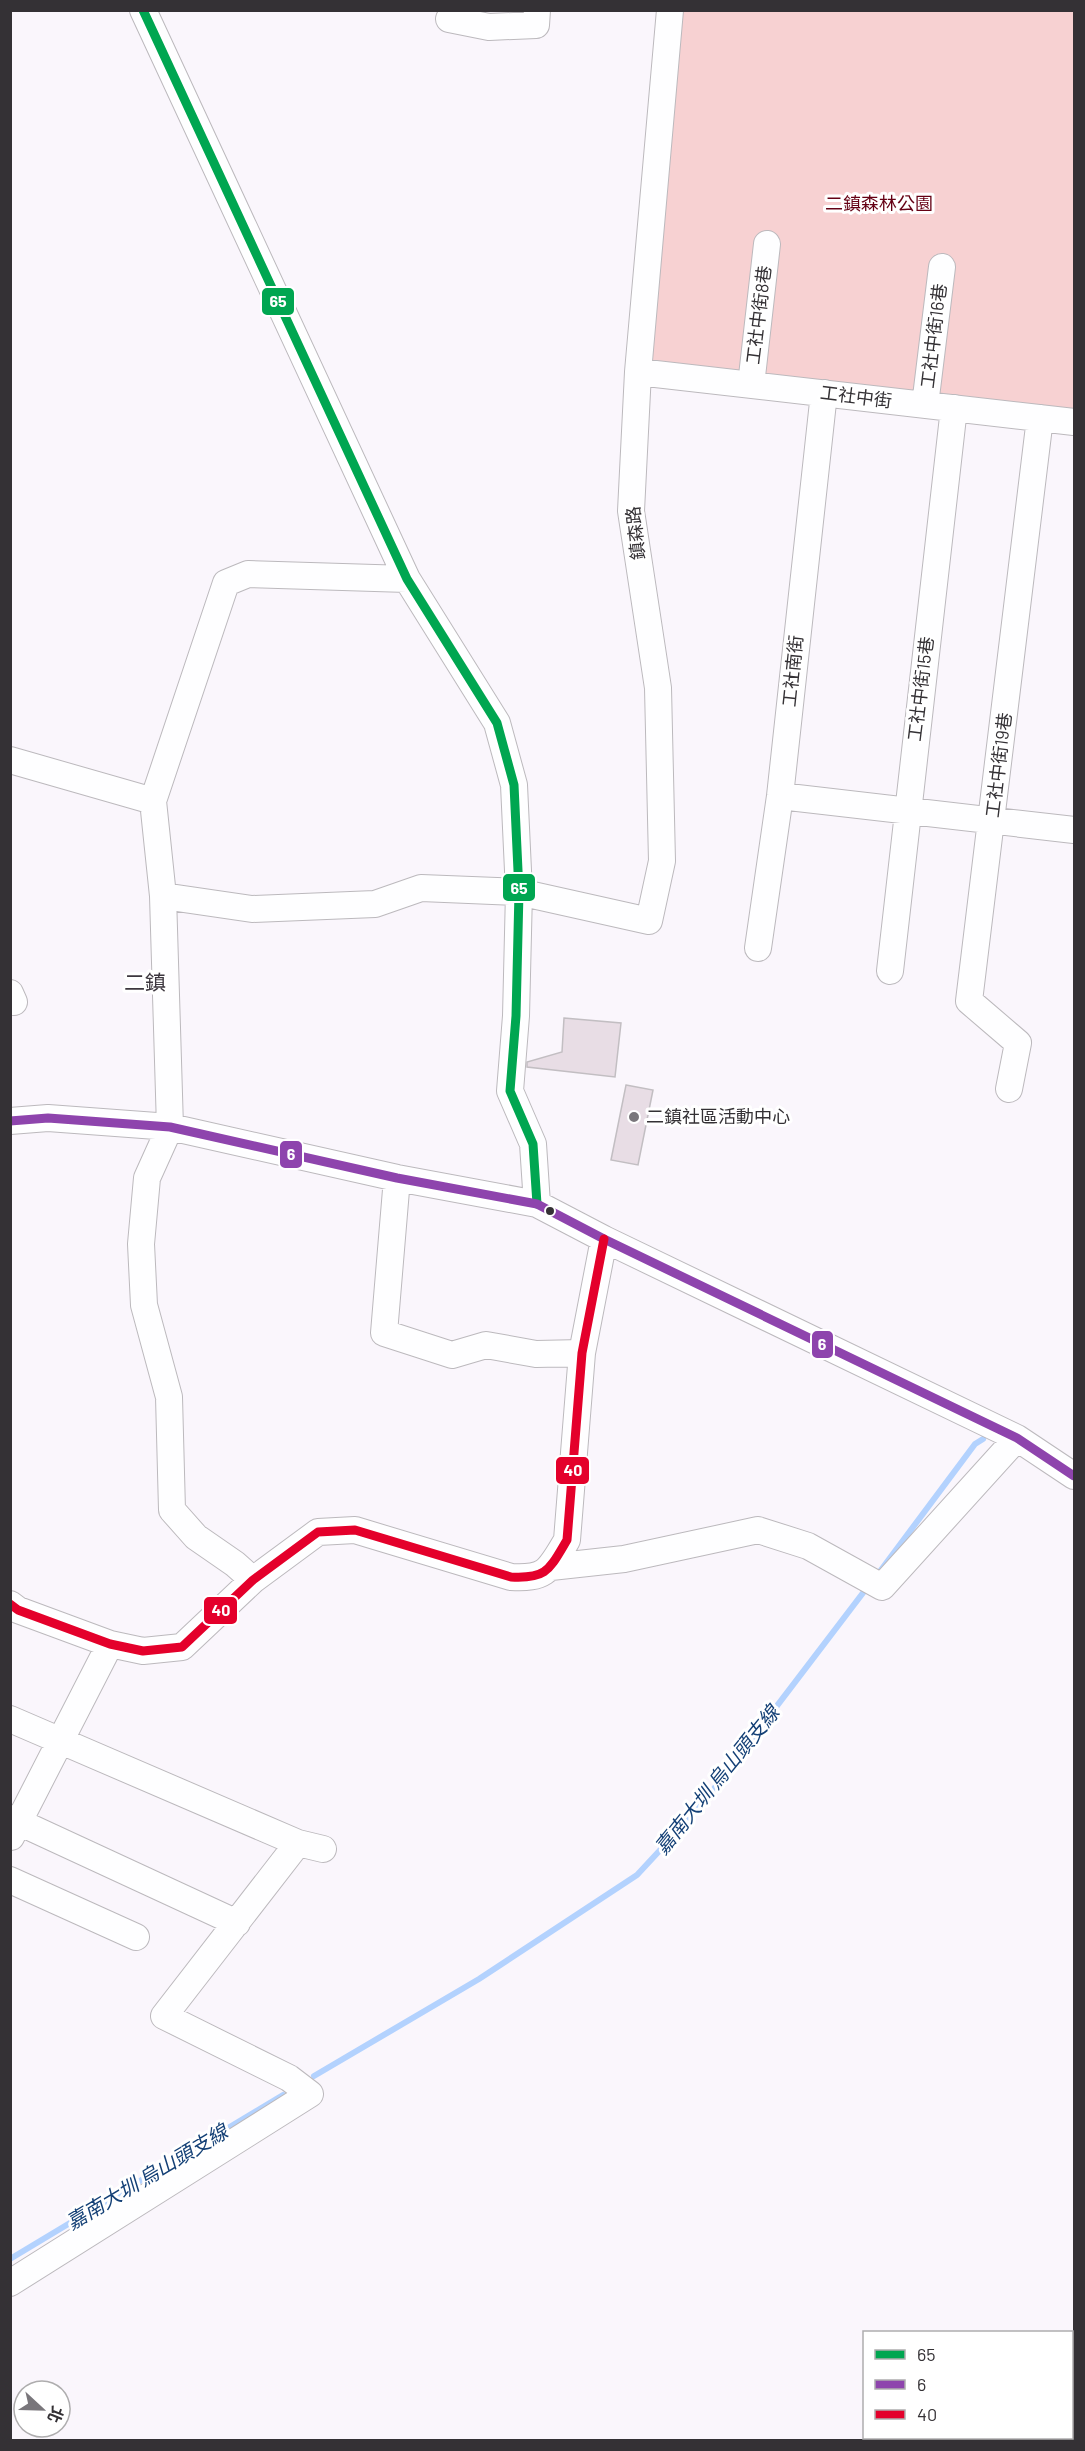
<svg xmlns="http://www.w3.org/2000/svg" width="1085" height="2451" viewBox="0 0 1085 2451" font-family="Barlow,'Noto Sans TC',sans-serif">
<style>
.green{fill:#f7d1d2}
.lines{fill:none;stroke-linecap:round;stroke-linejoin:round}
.stream{stroke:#b3d2fe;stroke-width:6}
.building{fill:#e8dde5;stroke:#c2bec2;stroke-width:1.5}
.minor-casing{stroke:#bcb9bd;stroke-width:28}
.minor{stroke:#fefeff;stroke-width:26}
.bus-1-casing{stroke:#fff;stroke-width:14}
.bus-2-casing{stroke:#fff;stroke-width:14}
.bus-3-casing{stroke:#fff;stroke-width:14}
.bus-1{stroke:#00a651;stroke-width:9}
.bus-2{stroke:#8e44ad;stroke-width:9}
.bus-3{stroke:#e4002b;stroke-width:9}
.poi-dot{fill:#79767b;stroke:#fff;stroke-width:2}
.bus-dot{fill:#343135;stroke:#fff;stroke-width:2}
.labels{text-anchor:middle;stroke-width:6;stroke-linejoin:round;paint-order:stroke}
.park-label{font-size:18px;fill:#650014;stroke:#fff}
.street-label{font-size:18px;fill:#343135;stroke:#fff}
.poi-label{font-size:18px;fill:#343135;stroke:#fff;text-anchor:start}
.water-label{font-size:20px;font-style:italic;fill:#144076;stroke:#fff}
.quarter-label{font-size:21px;fill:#3c363e;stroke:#fff}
.line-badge{stroke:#fff;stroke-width:2}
.badge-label{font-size:16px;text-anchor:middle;font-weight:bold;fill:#fff}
</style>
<rect width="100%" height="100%" fill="#faf6fc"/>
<!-- green -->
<path class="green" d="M678,11H1074V422L638,372Z"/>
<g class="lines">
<!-- stream -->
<path class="stream" d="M881,1570L975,1444L983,1439
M314,2076L479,1979L637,1875L700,1807L869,1585
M10,2259L283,2095"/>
</g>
<!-- building -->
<path class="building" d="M564,1018L621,1023L615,1077L527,1067V1062L562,1052Z
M626,1085L653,1090L638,1165L611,1160Z"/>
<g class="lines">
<!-- minor casing -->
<g class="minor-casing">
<path id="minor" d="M143,10L407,579L497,723L514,785L519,892L516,1016L510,1091L533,1144L537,1204
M449,19L489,27L536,25L537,10
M638,372L1074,422
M751,385L767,244
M925,405L942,267
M10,760L153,801L163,896L170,1127L147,1178L141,1244L144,1305L169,1397L172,1510L196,1537L235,1564L253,1580
M780,796L1074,830
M153,801L226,583L248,574L407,579
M163,896L252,909L375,904L421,888L519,892L649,921L662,861L658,688L631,511L638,372L670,10
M758,948L780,796L824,393
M890,971L954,408
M10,993L14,1002
M1009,1089L1018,1043L969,1001L1040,418
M10,1121L48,1118L170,1127L397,1178L537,1204L604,1239L1017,1438L1074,1476
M397,1178L384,1333L452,1355L486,1345L536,1354L582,1353
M551,1567L624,1559L758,1530L808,1546L882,1587L1017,1438
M10,1604L18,1610L110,1644L143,1651L182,1647L253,1580L318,1532L355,1530L511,1577C547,1579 549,1570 567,1540L582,1353L604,1239
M10,1719L298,1843
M10,1818L237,1923
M11,1837L110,1644
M10,1880L136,1937
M10,2283L310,2094L289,2078L164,2016L298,1843L323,1849"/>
</g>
<!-- minor -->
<use href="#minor" class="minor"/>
<!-- bus-1 casing -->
<g class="bus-1-casing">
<path id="bus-1" d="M143,10L407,579L497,723L514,785L519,892L516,1016L510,1091L533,1144L537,1204"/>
</g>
<!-- bus-2 casing -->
<g class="bus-2-casing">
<path id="bus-2" d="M10,1121L48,1118L170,1127L397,1178L537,1204L604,1239L1017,1438L1074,1476"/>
</g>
<!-- bus-3 casing -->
<g class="bus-3-casing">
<path id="bus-3" d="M10,1604L18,1610L110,1644L143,1651L182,1647L253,1580L318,1532L355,1530L511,1577C547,1579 549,1570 567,1540L582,1353L604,1239"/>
</g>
<!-- bus-1 -->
<use href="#bus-1" class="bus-1"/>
<!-- bus-2 -->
<use href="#bus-2" class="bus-2"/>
<!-- bus-3 -->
<use href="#bus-3" class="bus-3"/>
</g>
<!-- markers -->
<circle class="poi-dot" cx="634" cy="1117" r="6"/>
<circle class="bus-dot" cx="550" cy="1211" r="5"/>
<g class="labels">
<!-- park labels -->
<g class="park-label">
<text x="879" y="210">二鎮森林公園</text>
</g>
<!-- street labels -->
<g class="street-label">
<text transform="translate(759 315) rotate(-83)" y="6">工社中街8巷</text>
<text transform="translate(934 336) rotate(-83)" y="6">工社中街16巷</text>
<text transform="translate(856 397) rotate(7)" y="6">工社中街</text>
<text transform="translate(636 533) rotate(-96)" y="6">鎮森路</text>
<text transform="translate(793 671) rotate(-84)" y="6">工社南街</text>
<text transform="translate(921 689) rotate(-83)" y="6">工社中街15巷</text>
<text transform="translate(999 765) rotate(-83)" y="6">工社中街19巷</text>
</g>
<!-- poi labels -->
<g class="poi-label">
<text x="646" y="1123">二鎮社區活動中心</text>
</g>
<!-- water labels -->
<g class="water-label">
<text transform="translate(717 1780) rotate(-51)" y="7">嘉南大圳 烏山頭支線</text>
<text transform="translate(147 2177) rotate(-31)" y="7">嘉南大圳 烏山頭支線</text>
</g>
<!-- quarter labels -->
<g class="quarter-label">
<text x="145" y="990">二鎮</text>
</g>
</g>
<g class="line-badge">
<rect x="261" y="287" width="34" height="29" rx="6" fill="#00a651"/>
<rect x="502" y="873" width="34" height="29" rx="6" fill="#00a651"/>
<rect x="279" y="1140" width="24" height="29" rx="6" fill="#8e44ad"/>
<rect x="811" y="1330" width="23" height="29" rx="6" fill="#8e44ad"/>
<rect x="555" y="1456" width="35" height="29" rx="6" fill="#e4002b"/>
<rect x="203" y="1596" width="35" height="29" rx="6" fill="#e4002b"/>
</g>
<g class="badge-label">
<text x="278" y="307">65</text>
<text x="519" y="894">65</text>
<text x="291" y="1160">6</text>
<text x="822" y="1350">6</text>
<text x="573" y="1476">40</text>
<text x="221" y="1616">40</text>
</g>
<!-- border -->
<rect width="1085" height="2451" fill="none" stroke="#343135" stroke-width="24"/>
<!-- legend -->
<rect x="863" y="2331" width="210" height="108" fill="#ffffff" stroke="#aeadae" stroke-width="1.5"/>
<rect x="875" y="2350" width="30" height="9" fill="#00a651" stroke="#aeadae" stroke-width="1.5"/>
<text x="917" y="2361" font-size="18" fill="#343135">65</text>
<rect x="875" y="2380" width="30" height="9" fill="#8e44ad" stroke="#aeadae" stroke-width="1.5"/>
<text x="917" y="2391" font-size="18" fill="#343135">6</text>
<rect x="875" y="2410" width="30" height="9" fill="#e4002b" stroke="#aeadae" stroke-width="1.5"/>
<text x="917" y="2421" font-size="18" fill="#343135">40</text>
<!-- north arrow -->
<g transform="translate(42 2409) rotate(112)"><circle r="28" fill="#ffffff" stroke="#aeadae" stroke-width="1.5"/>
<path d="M0-4.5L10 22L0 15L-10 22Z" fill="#79767b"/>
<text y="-9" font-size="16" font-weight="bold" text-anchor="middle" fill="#343135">北</text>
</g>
</svg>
